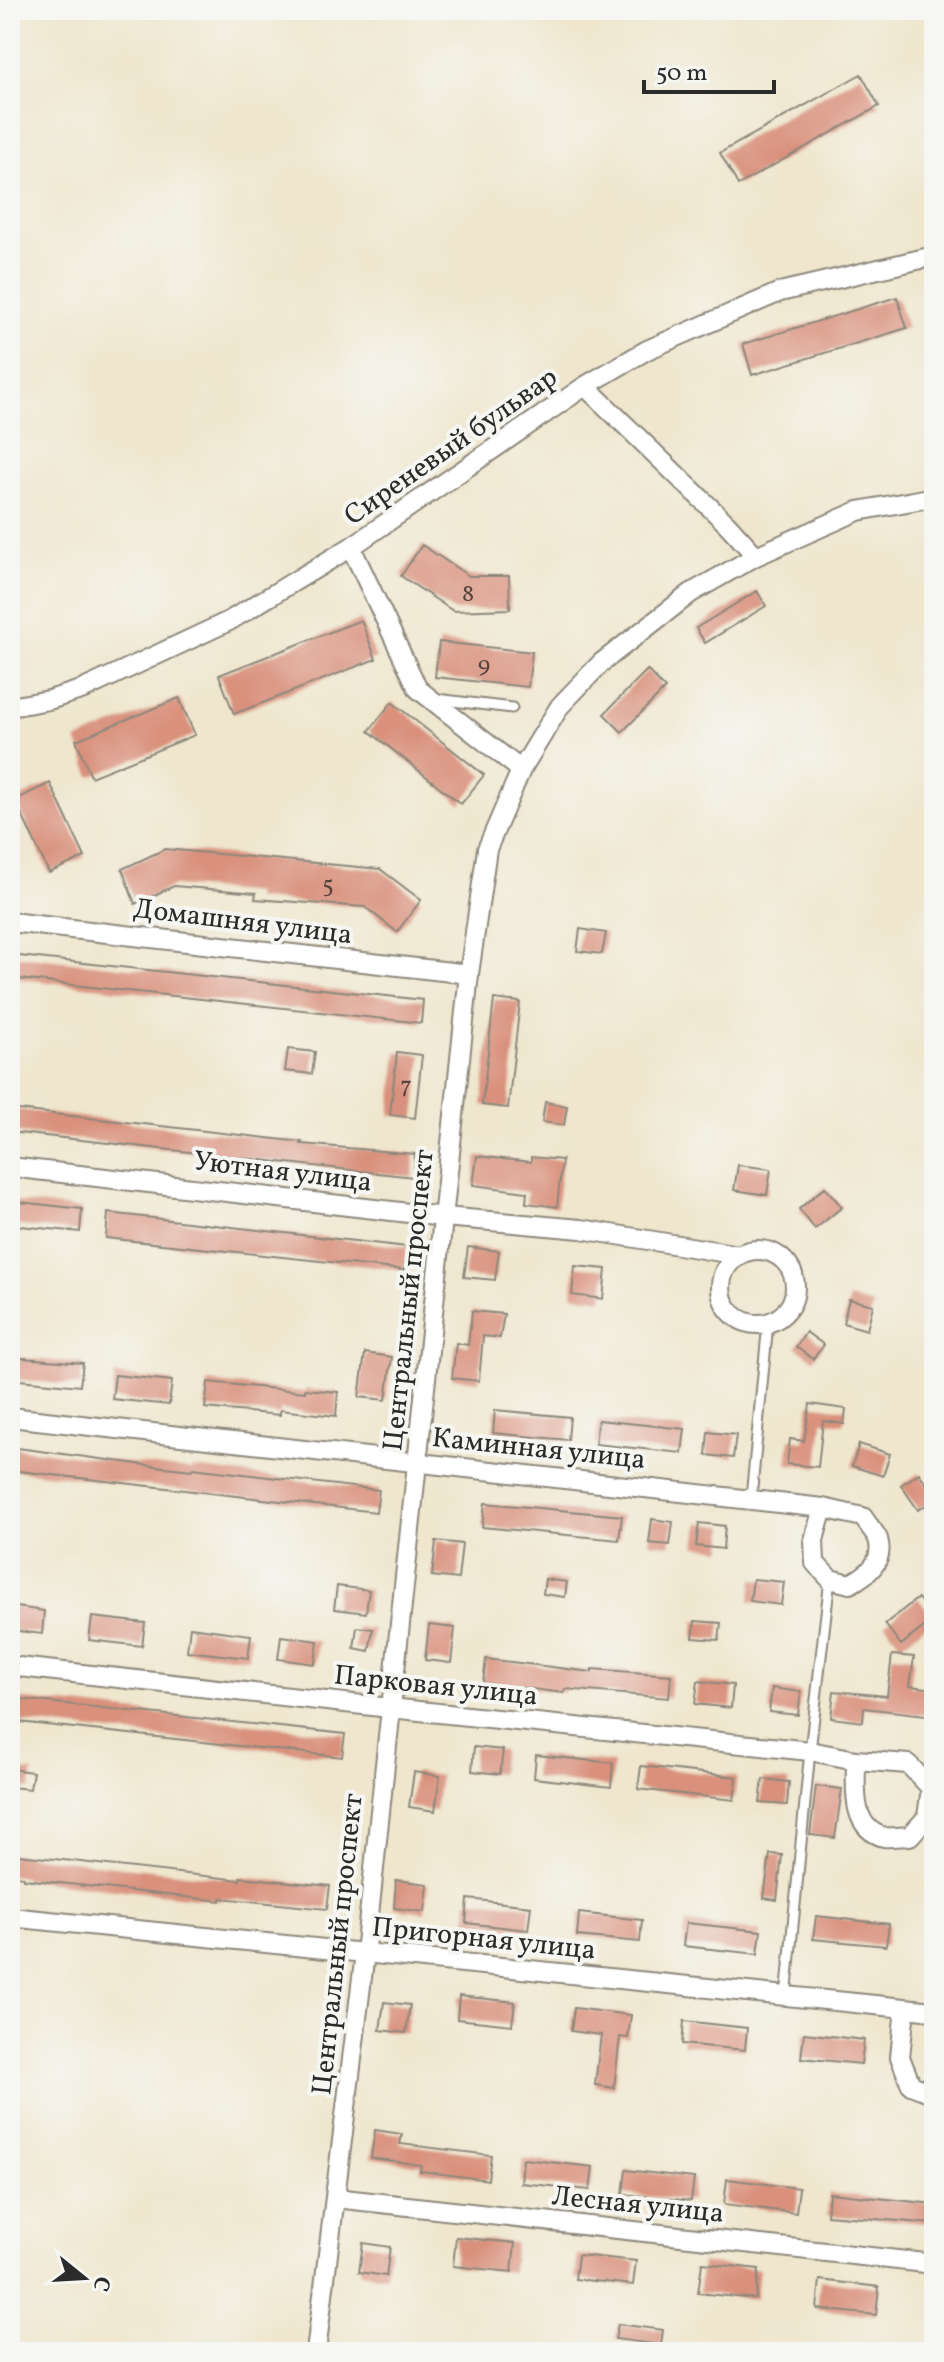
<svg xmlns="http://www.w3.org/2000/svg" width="944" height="2362" viewBox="0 0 944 2362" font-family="Vollkorn,serif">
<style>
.building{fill:#d9907c}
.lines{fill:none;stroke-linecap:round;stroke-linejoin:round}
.service-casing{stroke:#8d887c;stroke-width:13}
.minor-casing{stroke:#8d887c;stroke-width:22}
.service{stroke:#fff;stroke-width:9}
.minor{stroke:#fff;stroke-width:18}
.labels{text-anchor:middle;stroke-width:8;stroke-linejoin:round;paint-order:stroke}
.number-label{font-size:24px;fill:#56443f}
.street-label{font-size:28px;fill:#2b2b2b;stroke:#f6f6f2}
</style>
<rect width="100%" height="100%" fill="#f6f6f2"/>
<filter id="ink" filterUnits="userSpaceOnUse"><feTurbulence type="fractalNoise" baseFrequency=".0125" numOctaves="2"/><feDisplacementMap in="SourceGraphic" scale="16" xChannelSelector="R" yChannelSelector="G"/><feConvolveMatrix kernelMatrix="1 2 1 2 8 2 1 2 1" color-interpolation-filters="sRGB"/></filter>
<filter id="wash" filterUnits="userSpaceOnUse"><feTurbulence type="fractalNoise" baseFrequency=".006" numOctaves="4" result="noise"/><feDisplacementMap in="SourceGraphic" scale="32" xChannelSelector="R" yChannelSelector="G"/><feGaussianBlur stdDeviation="1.8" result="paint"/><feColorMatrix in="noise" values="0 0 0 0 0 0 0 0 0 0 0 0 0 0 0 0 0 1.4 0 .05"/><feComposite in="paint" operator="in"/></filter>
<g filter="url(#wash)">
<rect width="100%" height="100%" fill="#efe6cd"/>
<g id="blocks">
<!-- building -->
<path class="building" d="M861,74L879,106L738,185L720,153Z
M897,297L907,328L752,375L743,344Z
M422,545L469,576H509L510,609L453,611L401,576Z
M757,591L766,606L705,643L696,628Z
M361,620L376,659L234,714L219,675Z
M439,642L532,652L528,687L435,677Z
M647,670L665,689L622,732L604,714Z
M179,698L195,735L91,777L76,740Z
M392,702L484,775L461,804L369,731Z
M50,783L85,857L49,873L15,800Z
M165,849L380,869L421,900L397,932L365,907L255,899L256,893L174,886L135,904L122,869Z
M580,929L606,933L602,954L577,951Z
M10,955L423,1000L421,1023L10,978Z
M494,999L520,1002L508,1108L482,1105Z
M288,1049L315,1052L312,1074L285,1071Z
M397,1052L422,1055L415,1118L390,1115Z
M545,1102L567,1106L564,1125L542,1122Z
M10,1109L302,1142L301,1144L415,1154L413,1177L10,1132Z
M477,1156L531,1162V1157L562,1160L557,1207L526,1203L527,1192L473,1185Z
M738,1165L771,1169L767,1195L734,1190Z
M825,1187L842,1207L815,1229L799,1209Z
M10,1201L82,1209L80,1232L10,1225Z
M108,1213L407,1247L404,1270L106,1238Z
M468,1247L499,1251L495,1280L464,1277Z
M575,1266L606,1269L603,1299L572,1295Z
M849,1299L873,1305L867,1330L843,1323Z
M472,1311L504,1314L500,1338L483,1336L479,1381L452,1378L456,1343L468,1345Z
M806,1332L824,1345L813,1359L796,1347Z
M365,1353L392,1357L386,1400L359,1397Z
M10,1357L83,1363L80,1386L10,1379Z
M115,1375L172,1381L169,1405L112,1399Z
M208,1382L305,1392V1389L338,1392L336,1416L280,1410V1415L205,1408Z
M810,1404L846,1409L844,1424L823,1421L818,1467L787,1464L790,1439L804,1441Z
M495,1410L570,1417L568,1440L493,1433Z
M598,1420L685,1429L682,1453L595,1444Z
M708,1432L736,1435L733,1458L706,1455Z
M859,1444L890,1454L883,1476L852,1466Z
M10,1447L146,1465L192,1470L193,1468L379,1490L376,1512L10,1470Z
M919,1473L934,1495V1500L918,1510L901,1485Z
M485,1503L622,1516L619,1540L482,1527Z
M652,1519L673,1522L670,1545L649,1543Z
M699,1523L725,1526L723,1549L696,1546Z
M436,1541L462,1544L458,1579L432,1576Z
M545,1579L567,1582L565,1597L543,1594Z
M753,1579L784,1582L781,1605L750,1601Z
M337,1586L369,1590L366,1613L334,1609Z
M918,1598L934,1619L901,1645L885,1624Z
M10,1606L44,1611L42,1634L10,1630Z
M92,1617L145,1623L142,1646L89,1640Z
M695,1621L721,1623L719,1640L693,1638Z
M429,1625L455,1628L451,1663L425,1660Z
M190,1627L251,1635L248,1658L187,1651Z
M357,1627L373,1629L369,1651L354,1648Z
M281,1636L318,1641L315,1664L278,1659Z
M892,1655L914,1657L910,1686L934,1689V1716L864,1708L863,1722L831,1718L834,1691L887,1696Z
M486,1659L592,1672V1669L671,1675L669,1698L565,1689L564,1693L483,1683Z
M698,1681L733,1685L731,1708L695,1704Z
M772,1688L801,1692L798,1715L769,1712Z
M10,1698L345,1734L342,1757L10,1721Z
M474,1747L503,1750L500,1774L472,1771Z
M536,1755L613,1763L611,1787L534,1778Z
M641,1766L737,1777L734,1800L638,1789Z
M10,1769L33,1772L30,1789L10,1787Z
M414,1772L440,1776L435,1811L409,1807Z
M763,1779L789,1782L787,1805L760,1803Z
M816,1786L842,1789L835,1838L810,1835Z
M10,1854L240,1880V1877L330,1886L327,1909L221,1898V1901L24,1879V1877L10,1875Z
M770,1854L782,1855L777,1900L764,1898Z
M396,1880L428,1884L425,1912L394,1908Z
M468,1899L531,1906L528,1930L466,1923Z
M579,1913L642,1920L640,1942L577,1936Z
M816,1916L889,1924L886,1946L813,1939Z
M686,1923L761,1931L758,1954L683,1946Z
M459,1996L515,2002L512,2025L457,2019Z
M384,2002L410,2005L406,2033L380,2030Z
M574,2008L631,2015L628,2038L620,2037L614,2088L595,2085L601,2035L571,2031Z
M684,2021L747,2028L745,2050L682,2044Z
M804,2033L864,2040L861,2064L801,2058Z
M375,2130L402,2134L400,2144L491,2155L488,2180L420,2171L421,2165L371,2158Z
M523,2159L593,2167L590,2190L521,2183Z
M626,2170L694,2178L691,2201L623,2194Z
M727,2179L799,2188L796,2213L724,2204Z
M829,2193L934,2204V2224L827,2215Z
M456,2237L515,2243L512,2272L453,2266Z
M363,2243L390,2247L386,2276L359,2272Z
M578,2255L636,2261L633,2285L575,2279Z
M702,2263L759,2269L756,2299L698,2293Z
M820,2280L879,2287L876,2315L817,2309Z
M618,2324L663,2330L661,2345L615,2339Z"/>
</g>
</g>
<g filter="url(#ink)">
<use href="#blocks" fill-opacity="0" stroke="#8d887c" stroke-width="2"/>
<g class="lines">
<!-- service casing -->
<g class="service-casing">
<path id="service" d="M436,699L512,708
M751,1498L768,1323
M786,1997L810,1751L830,1579"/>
</g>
<!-- minor casing -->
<g class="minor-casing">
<path id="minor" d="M585,386L727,524L756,556
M351,547L418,689L521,770
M10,707L49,700L84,689L229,621L351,547L585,386L647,350L780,292L934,256
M10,922L469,974
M10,1167L444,1217L581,1229L739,1255
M721 1287a37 37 0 1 1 74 0a37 37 0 1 1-74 0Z
M10,1417L823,1508L863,1517C867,1524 875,1532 878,1539C885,1562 867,1575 850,1584L830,1579L815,1563L814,1540L823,1508
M10,1666L390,1708L810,1751L856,1760L908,1764L931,1788L927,1817L910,1836C902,1836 892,1838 884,1837C850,1828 856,1787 856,1760
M10,1917L934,2011
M905,2008L900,2057L911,2085L934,2094
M335,2198L934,2264
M316,2352L365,1953L469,974L487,849L521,770L560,706L601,663L691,593L756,556L858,511L934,497"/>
</g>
<!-- service -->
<use href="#service" class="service"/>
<!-- minor -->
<use href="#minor" class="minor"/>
</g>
</g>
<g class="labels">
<!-- number labels -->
<g class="number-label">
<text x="468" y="601">8</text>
<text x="484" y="672">9</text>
<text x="328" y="892">5</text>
<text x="406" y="1093">7</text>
</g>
<!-- street labels -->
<g class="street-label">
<text transform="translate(450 445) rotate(-35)" y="10">Сиреневый бульвар</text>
<text transform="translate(243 920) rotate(7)" y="10">Домашняя улица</text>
<text transform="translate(283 1170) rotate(7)" y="10">Уютная улица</text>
<text transform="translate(407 1300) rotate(-84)" y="10">Центральный проспект</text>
<text transform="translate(539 1447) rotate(6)" y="10">Каминная улица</text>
<text transform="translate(436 1684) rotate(6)" y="10">Парковая улица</text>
<text transform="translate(484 1937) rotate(6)" y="10">Пригорная улица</text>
<text transform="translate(336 1944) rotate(-84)" y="10">Центральный проспект</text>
<text transform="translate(638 2203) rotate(6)" y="10">Лесная улица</text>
</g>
</g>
<!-- margin -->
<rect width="944" height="2362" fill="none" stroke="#f6f6f2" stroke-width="40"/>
<!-- north arrow -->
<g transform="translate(84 2278) rotate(108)" stroke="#f6f6f2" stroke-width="6" paint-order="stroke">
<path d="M0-6L14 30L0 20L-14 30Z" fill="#2b2b2b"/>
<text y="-12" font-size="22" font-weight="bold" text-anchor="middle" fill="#2b2b2b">С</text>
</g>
<!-- scale -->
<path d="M644 80v12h130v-12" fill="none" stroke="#2b2b2b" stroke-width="4"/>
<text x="656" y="80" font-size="24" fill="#2b2b2b" stroke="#f6f6f2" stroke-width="6" paint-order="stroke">50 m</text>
</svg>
